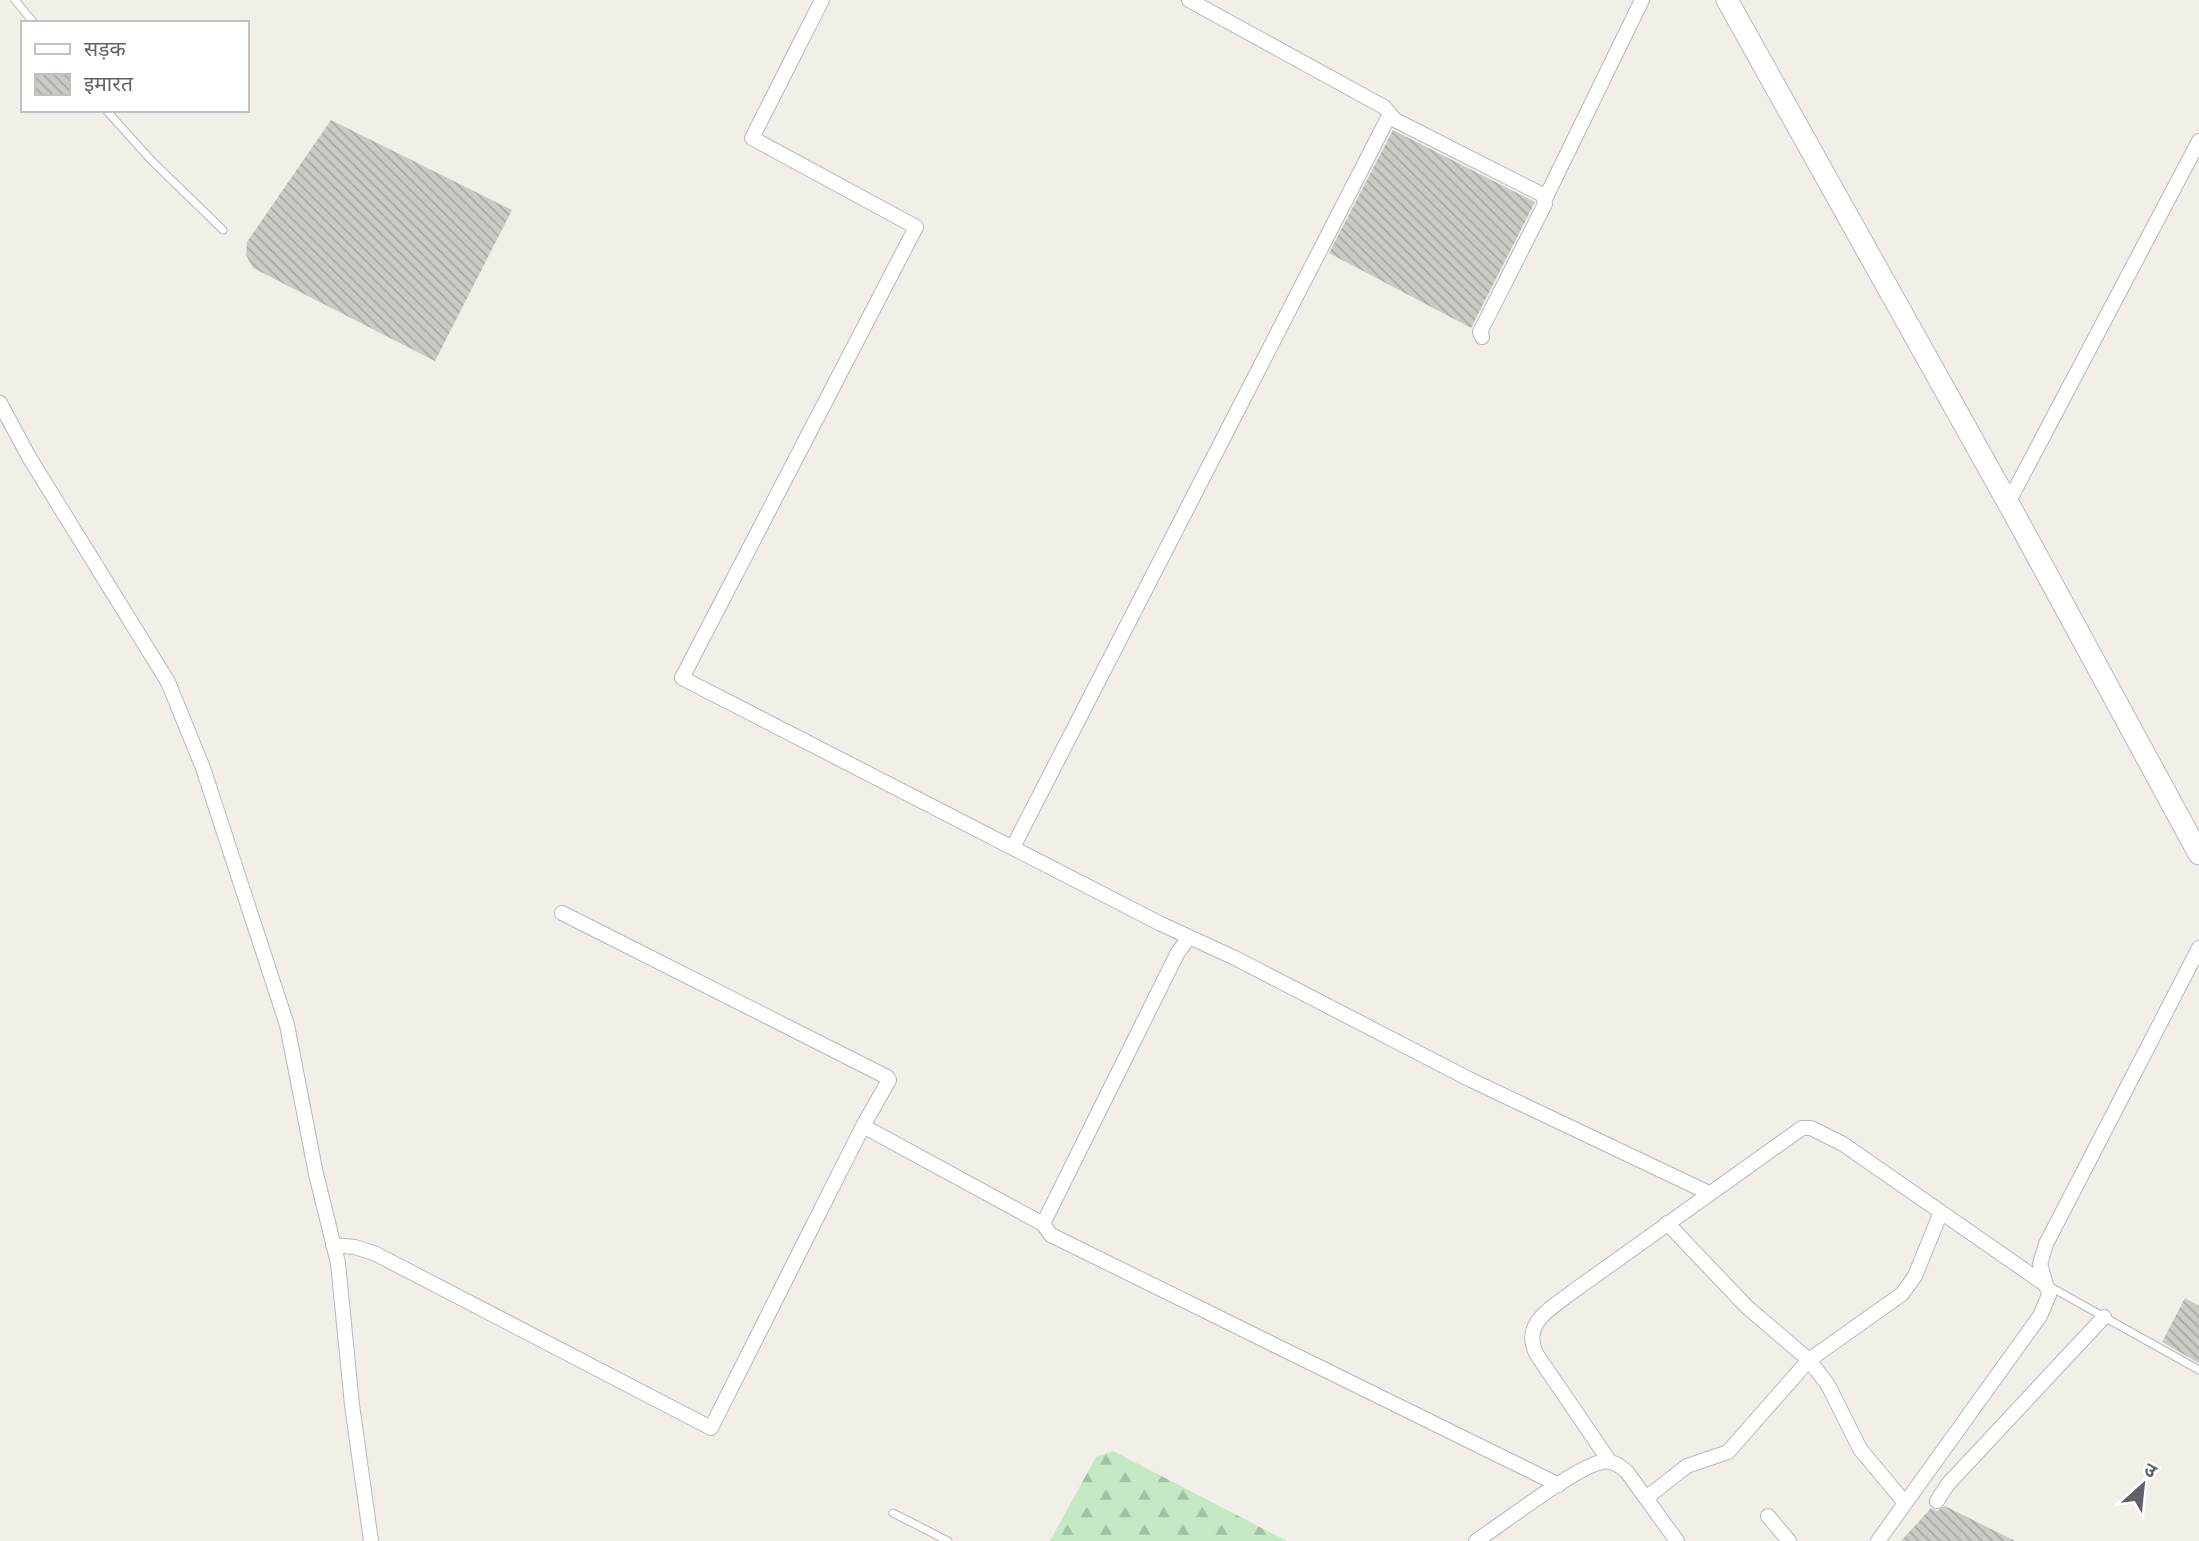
<svg xmlns="http://www.w3.org/2000/svg" width="2199" height="1541" viewBox="0 0 2199 1541" font-family="'Public Sans','Noto Sans Devanagari',sans-serif">
<style>
.forest{fill:url(#forest-firs)}
.building{fill:url(#building-back-hatch)}
.lines{fill:none;stroke-linecap:round;stroke-linejoin:round}
.lane-casing{stroke:#b5b8bc;stroke-width:9}
.street-casing{stroke:#b5b8bc;stroke-width:16}
.secondary-casing{stroke:#b6babf;stroke-width:23}
.lane{stroke:#fff;stroke-width:7}
.street{stroke:#fff;stroke-width:14}
.secondary{stroke:#fff;stroke-width:21}
</style>
<defs>
<pattern id="forest-firs" width="22" height="20" patternUnits="userSpaceOnUse" patternTransform="scale(1.75)"><rect width="22" height="20" fill="#c5e8c5"/><path d="M5 1l3.5 6h-7zM16 11l3.5 6h-7z" fill="#a3c0a4"/></pattern>
<pattern id="building-back-hatch" width="6" height="6" patternUnits="userSpaceOnUse" patternTransform="scale(1.75)"><rect width="6" height="6" fill="#cccac5"/><path d="M-1 5l2 2M0 0l6 6M5-1l2 2" fill="none" stroke="#a9a8a4"/></pattern>
</defs>
<rect width="100%" height="100%" fill="#f1efe8"/>
<!-- forest -->
<path class="forest" d="M1113,1451L1287,1541H1050L1096,1457Z"/>
<!-- building -->
<path class="building" d="M331,120L512,210L435,361L253,268L246,255L247,242Z
M1393,130L1535,202L1471,328L1329,253Z
M2185,1298L2199,1306V1363L2162,1342Z
M1945,1506L2015,1541H1901L1931,1508L1937,1511Z"/>
<g class="lines">
<!-- lane casing -->
<g class="lane-casing">
<path id="lane" d="M15,0L34,23
M106,110L151,160L223,230
M2047,1285L2199,1370
M893,1513L948,1541"/>
</g>
<!-- street casing -->
<g class="street-casing">
<path id="street" d="M822,0L752,138L916,227L682,678L1161,924L1235,958L1469,1079L1709,1193
M1189,0L1384,107L1395,120L1543,195L1545,204L1480,332L1482,337
M1545,199L1642,0
M0,403L29,457L168,682L203,768L287,1025L316,1174L338,1263L352,1405L371,1541
M2008,503L2199,141
M1013,847L1389,116
M562,913L887,1077L889,1080L863,1126L1043,1224L1178,952L1189,938
M1667,1223L1747,1307L1809,1360L1828,1385L1860,1449L1905,1503
M1043,1224L1051,1235L1559,1485
M333,1245L355,1247L376,1254L711,1428L863,1126
M1610,1462L1537,1355C1520,1323 1552,1308 1575,1290L1802,1128H1811L1843,1144L2046,1285
M1646,1498L1687,1466L1728,1452L1809,1360L1902,1294L1915,1276L1941,1212
M1937,1501L1948,1484L2104,1317
M1768,1516L1789,1541
M1476,1541C1502,1524 1577,1466 1602,1462C1612,1460 1619,1465 1627,1472L1677,1541
M1878,1541L2040,1316L2049,1295L2040,1264L2046,1244L2199,948"/>
</g>
<!-- secondary casing -->
<g class="secondary-casing">
<path id="secondary" d="M1727,0L2017,519L2199,854"/>
</g>
<!-- lane -->
<use href="#lane" class="lane"/>
<!-- street -->
<use href="#street" class="street"/>
<!-- secondary -->
<use href="#secondary" class="secondary"/>
</g>
<!-- legend -->
<rect x="21" y="21" width="228" height="91" fill="#ffffff" stroke="#bfc1c3" stroke-width="2"/>
<rect x="35" y="44" width="35" height="10" fill="#ffffff" stroke="#bfc1c3" stroke-width="2"/>
<text x="84" y="56" font-size="21" fill="#5f6368">सड़क</text>
<rect x="35" y="74" width="35" height="21" fill="url(#building-back-hatch)" stroke="#bfc1c3" stroke-width="2"/>
<text x="84" y="91" font-size="21" fill="#5f6368">इमारत</text>
<!-- north arrow -->
<g transform="translate(2143 1485) rotate(27)" stroke="#ffffff" stroke-width="5" paint-order="stroke">
<path d="M0-5L12 26L0 18L-12 26Z" fill="#5f6368"/>
<text y="-10" font-size="19" font-weight="bold" text-anchor="middle" fill="#5f6368">उ</text>
</g>
</svg>
